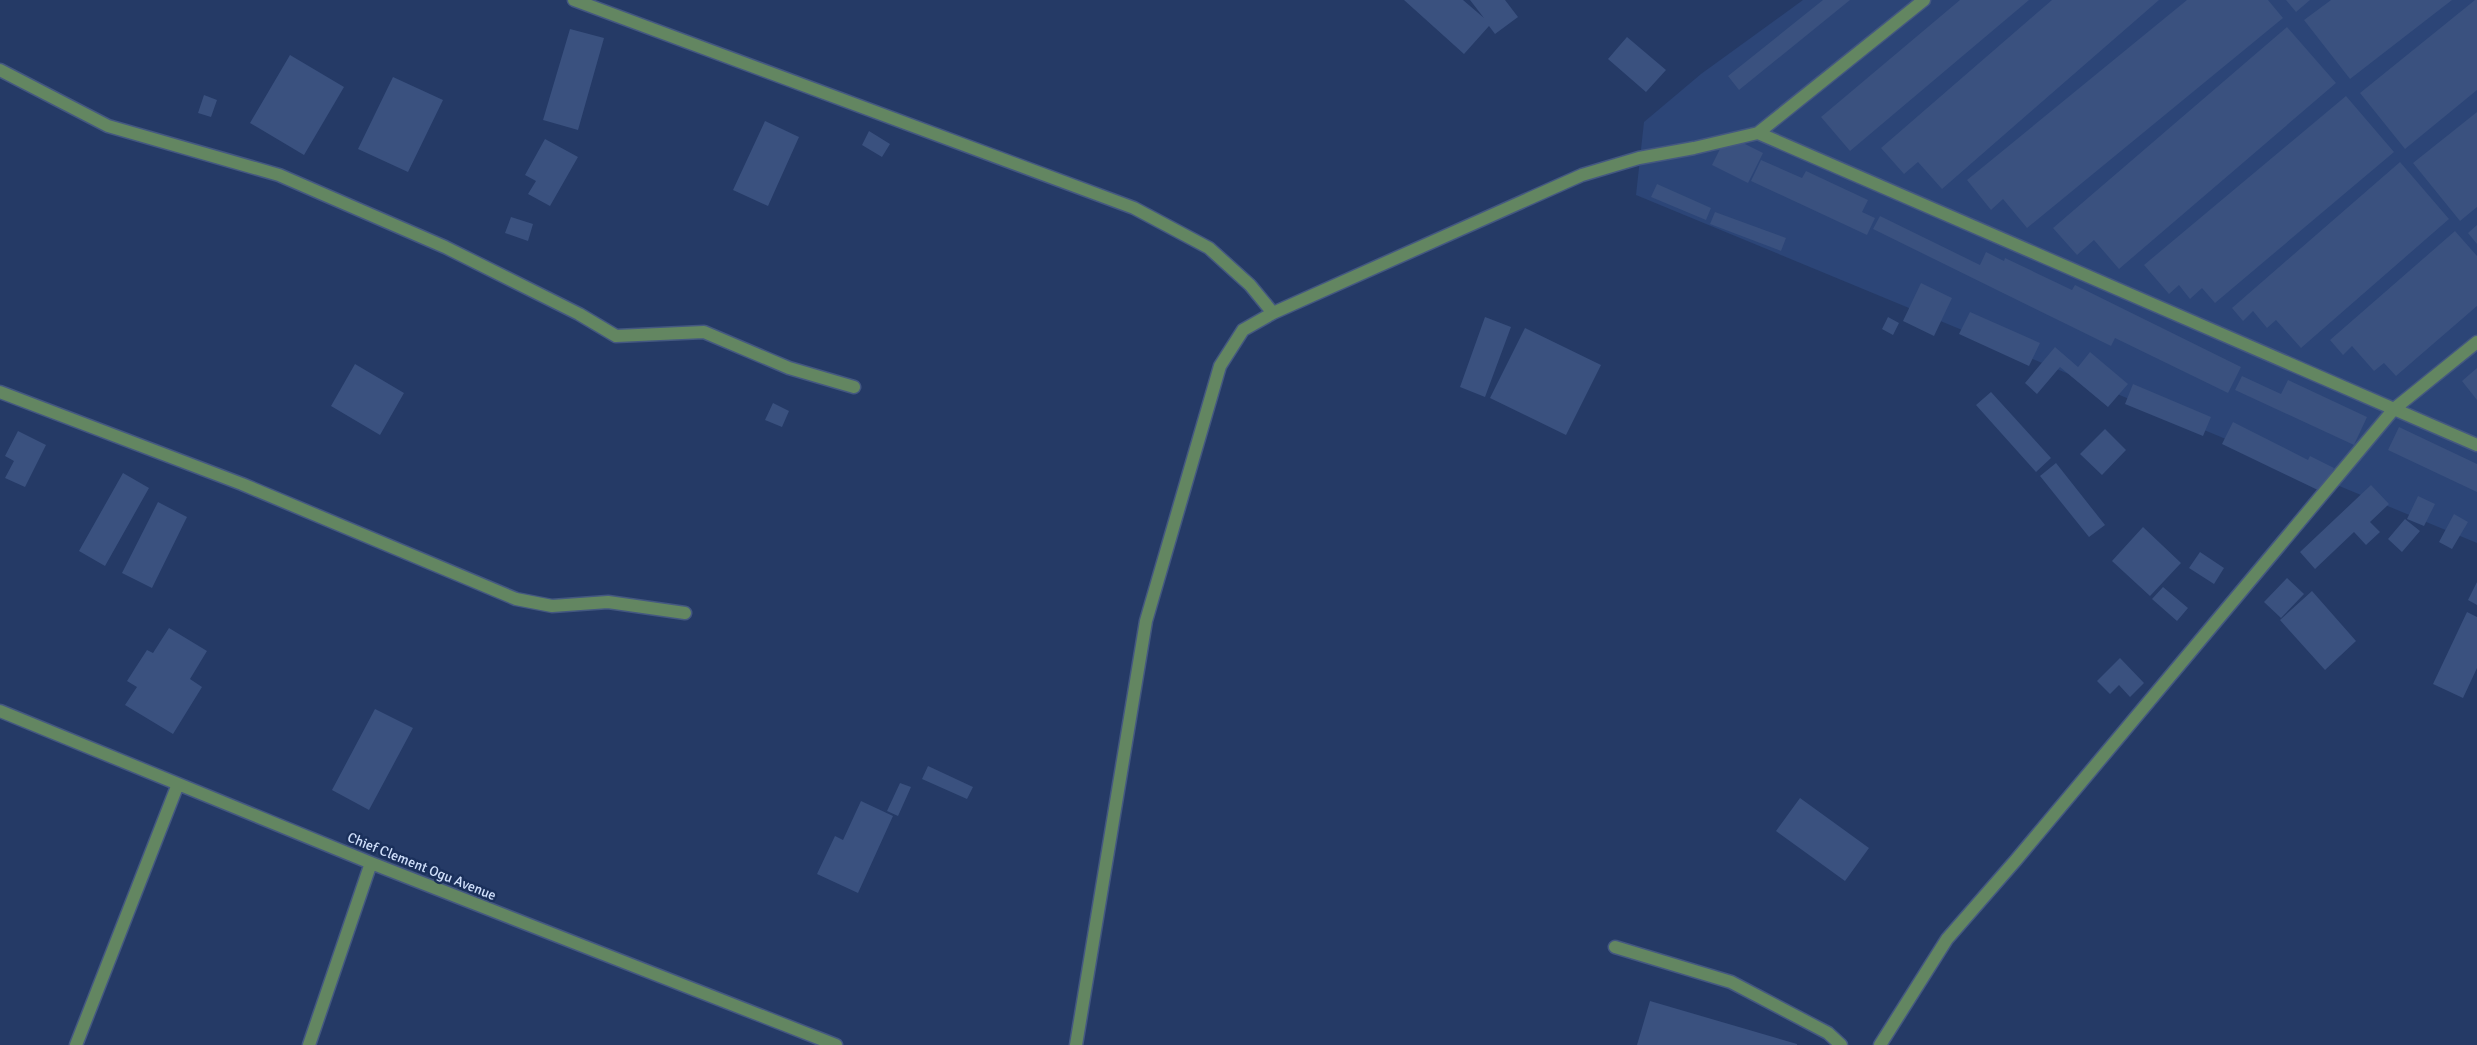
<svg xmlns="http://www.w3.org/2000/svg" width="2477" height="1045" viewBox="0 0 2477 1045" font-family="Signika,sans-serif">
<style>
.built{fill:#2c4577}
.building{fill:#3a517f}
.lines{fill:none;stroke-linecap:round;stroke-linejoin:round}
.minor-casing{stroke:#445881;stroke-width:15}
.minor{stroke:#638661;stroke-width:12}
.labels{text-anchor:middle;stroke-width:5;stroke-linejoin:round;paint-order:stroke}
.street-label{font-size:14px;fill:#d1e0fb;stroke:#1b305b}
</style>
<rect width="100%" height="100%" fill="#253a66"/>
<!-- built -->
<path class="built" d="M1803,0H2477V543L1636,195L1644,122L1701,74Z"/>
<!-- building -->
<path class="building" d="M1404,0H1463L1484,18L1470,0H1505L1518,17L1495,34L1489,26L1464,54Z
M1823,0H1850L1739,90L1728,76Z
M1960,0H2029L1850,151L1821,117Z
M2052,0H2159L1942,189L1918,162L1904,174L1881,148Z
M2187,0H2268L2283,18L2027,228L2003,199L1991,210L1967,180Z
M2286,0H2310L2296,12Z
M2331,0H2452L2350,79L2304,20Z
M2475,0H2477V90L2405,149L2360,93Z
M2287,27L2336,83L2119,269L2094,240L2077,255L2053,228Z
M570,29L604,38L578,130L543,120Z
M1627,37L1666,70L1646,92L1608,59Z
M290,55L344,87L304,155L250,123Z
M393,77L443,100L408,172L358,149Z
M204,95L217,100L211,117L198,113Z
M2346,96L2394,152L2215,303L2202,288L2190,299L2179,285L2169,294L2144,265Z
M2477,112V207L2460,221L2413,163Z
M765,121L799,137L768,206L733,190Z
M869,131L890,144L882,157L862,145Z
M1727,135L1763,153L1748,183L1712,165Z
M545,139L578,157L550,206L528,194L536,181L525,175Z
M1761,160L1802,178L1806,171L1868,200L1862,212L1875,218L1867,235L1751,181Z
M2400,162L2449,219L2301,348L2276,320L2267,328L2253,311L2243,321L2232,308Z
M1657,184L1711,208L1706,220L1651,197Z
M1715,212L1786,238L1781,251L1710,224Z
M1880,216L1980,265L1986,252L2004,261L2005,258L2072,290L2075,285L2241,367L2228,393L2115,338L2111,346L1873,229Z
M511,217L533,224L528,241L505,233Z
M2477,225V244L2468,233Z
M2455,231L2477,256V306L2396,376L2384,363L2374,371L2352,346L2343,355L2330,340Z
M1921,283L1952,298L1934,336L1903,321Z
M1970,312L2040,343L2029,366L1959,334Z
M1485,317L1511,327L1485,397L1460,387Z
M1888,317L1899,323L1893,335L1882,329Z
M1525,328L1601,365L1566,435L1490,398Z
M2055,347L2078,367L2090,352L2128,384L2108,407L2060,367L2037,394L2025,383Z
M355,364L404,393L380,435L331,406Z
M2477,368V400L2462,381Z
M2242,376L2281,394L2288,380L2367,417L2354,445L2235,390Z
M2133,384L2211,417L2203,436L2125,404Z
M1991,392L2051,458L2036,472L1976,405Z
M773,403L789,411L782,427L765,420Z
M2233,422L2308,460L2310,456L2334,468L2322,492L2222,444Z
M2399,427L2477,464V492L2388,450Z
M2105,429L2126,450L2102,475L2080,454Z
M18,431L46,445L25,487L5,478L14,461L5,456Z
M2056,463L2105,525L2089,537L2040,476Z
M123,473L149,488L105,566L79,551Z
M2371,485L2389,504L2370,522L2380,532L2366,545L2354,532L2315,569L2300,552Z
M2418,496L2435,504L2424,526L2407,519Z
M158,502L187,517L152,588L122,573Z
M2454,514L2468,522L2452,549L2439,542Z
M2405,519L2420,531L2402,552L2388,539Z
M2143,527L2181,563L2150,596L2112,561Z
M2200,552L2224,568L2214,584L2189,568Z
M2287,578L2304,594L2281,618L2264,602Z
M2477,582V605L2468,600Z
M2163,587L2188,608L2177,621L2152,599Z
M2312,591L2356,641L2325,670L2280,620Z
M2467,612L2477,617V668L2463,698L2433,684Z
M169,628L207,651L190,679L202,687L173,734L125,705L137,687L127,681L147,650L153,653Z
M2120,658L2144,683L2130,697L2119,685L2110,694L2097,681Z
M375,709L413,728L369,810L332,790Z
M928,766L973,787L967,799L922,779Z
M900,783L911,787L898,816L887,811Z
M1800,798L1869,848L1845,881L1776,831Z
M861,801L893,816L858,893L817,874L835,836L843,840Z
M1650,1001L1797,1044V1045H1637Z"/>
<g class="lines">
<!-- minor casing -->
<g class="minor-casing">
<path id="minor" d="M574,0L1134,208L1209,248L1250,285L1273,313
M1924,0L1758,133L2477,445
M0,70L108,126L279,175L445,247L579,314L616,336L704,332L789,368L854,387
M0,392L242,484L516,599L552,606L608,602L685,613
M0,711L371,863L836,1045
M1615,947L1731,982L1828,1033L1841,1045
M76,1045L178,784
M309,1045L371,863
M1076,1045L1146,621L1220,366L1243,330L1273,313L1582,175L1639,158L1694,148L1758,133
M1880,1045L1947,939L2016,860L2394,409L2477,342"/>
</g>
<!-- minor -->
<use href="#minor" class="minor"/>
</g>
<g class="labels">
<!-- street labels -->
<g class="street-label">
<text transform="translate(422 866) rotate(22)" y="5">Chief Clement Ogu Avenue</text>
</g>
</g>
</svg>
